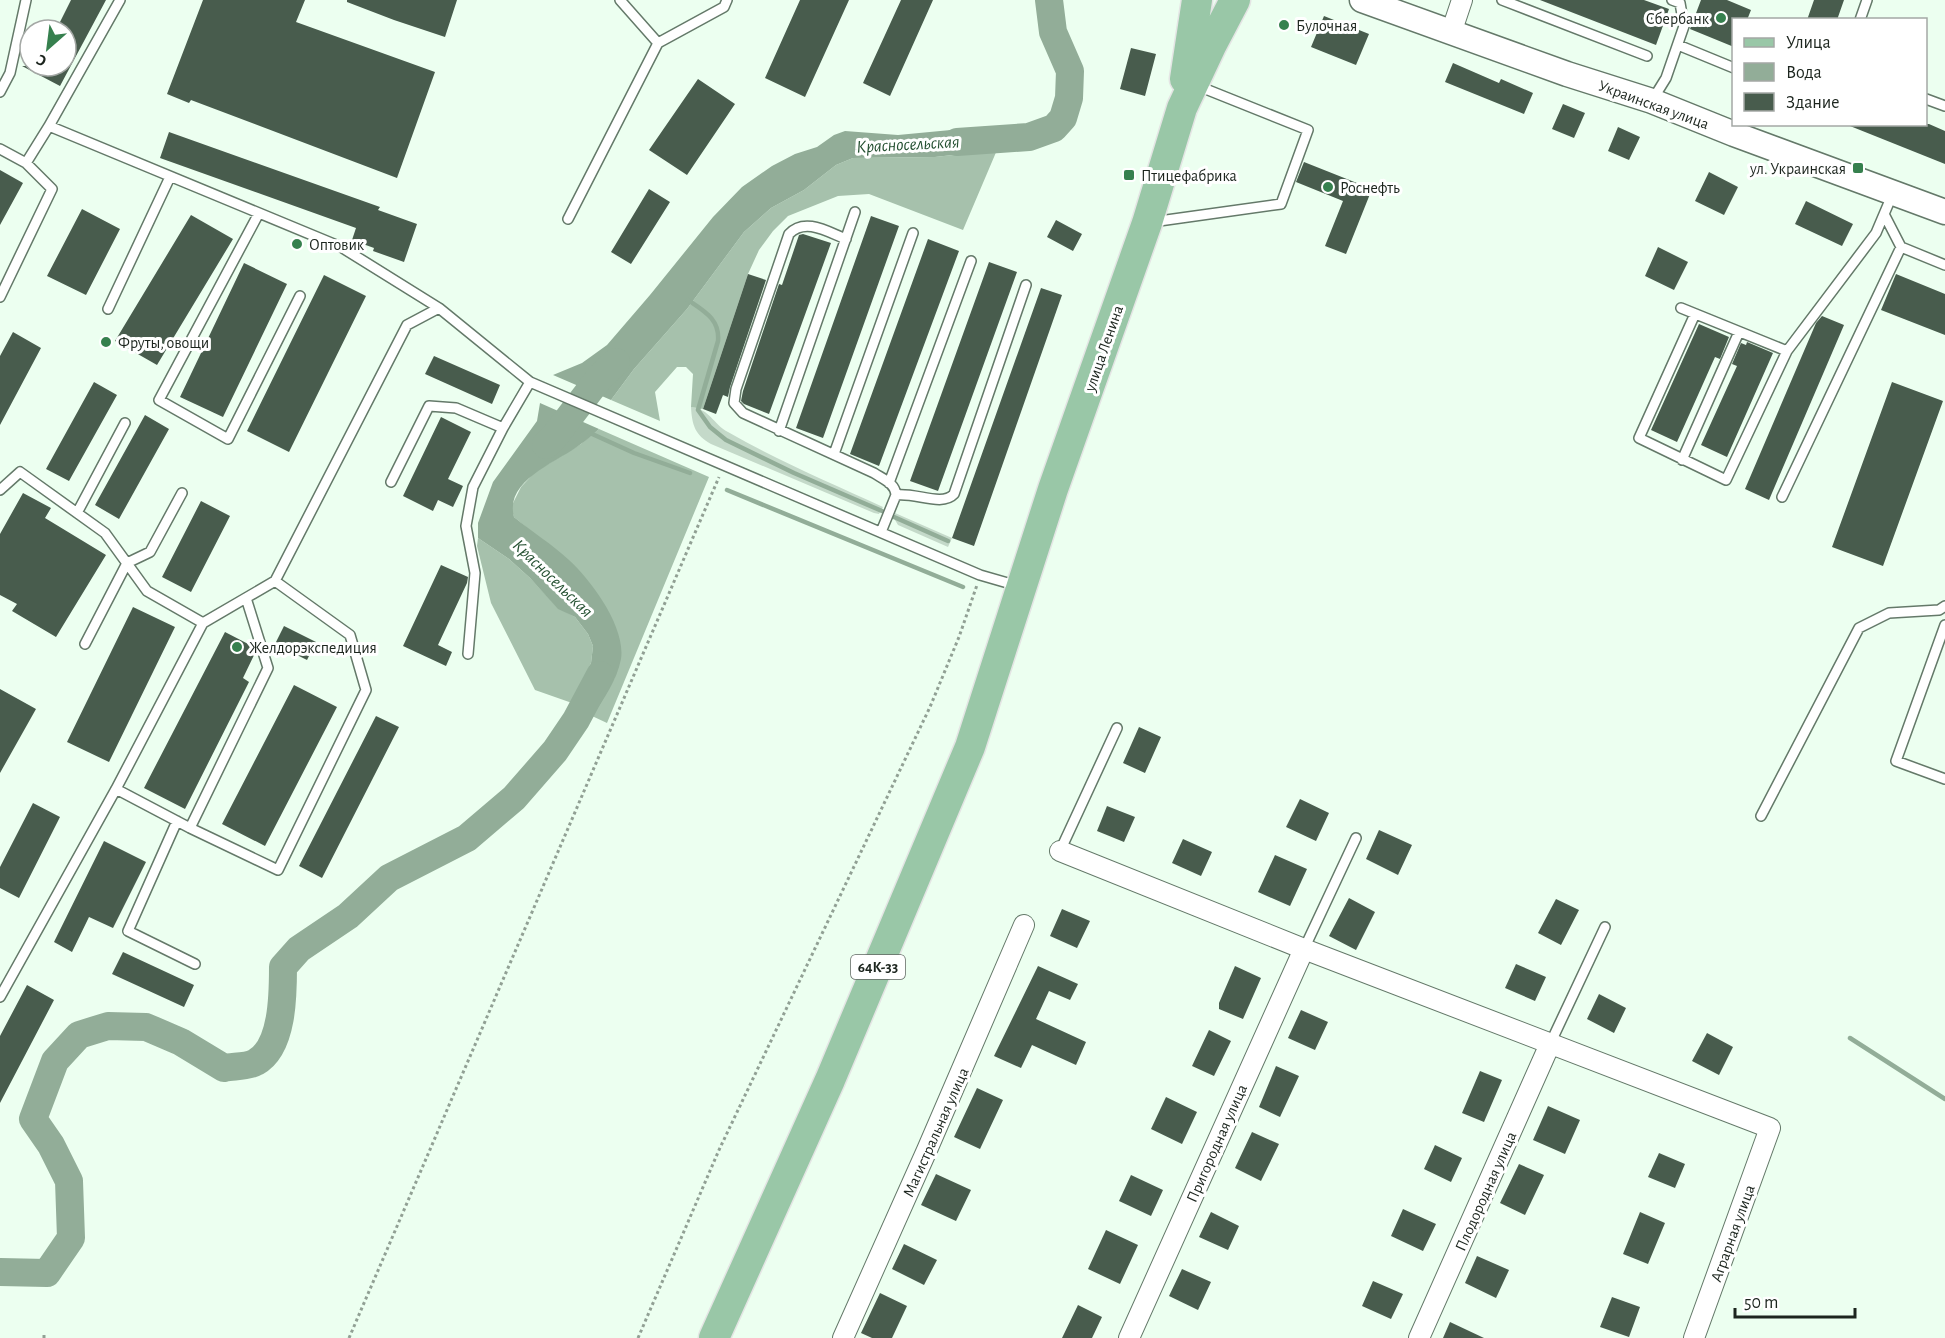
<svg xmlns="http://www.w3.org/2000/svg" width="1945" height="1338" viewBox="0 0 1945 1338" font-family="'Alegreya Sans',sans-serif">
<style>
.green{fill:#c4d9c9}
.forest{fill:#a6c1ac}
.water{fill:#92ad98}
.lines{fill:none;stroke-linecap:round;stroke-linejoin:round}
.stream{stroke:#92ad98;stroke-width:4.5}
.river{stroke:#92ad98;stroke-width:28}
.building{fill:#485c4d}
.service-casing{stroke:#647969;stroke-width:12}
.minor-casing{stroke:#647969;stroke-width:22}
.tertiary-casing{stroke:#647969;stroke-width:27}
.primary-casing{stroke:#e4e5e4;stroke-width:33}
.path{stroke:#91a094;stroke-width:3;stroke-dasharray:3 3;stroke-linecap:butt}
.service{stroke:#fff;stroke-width:9}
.minor{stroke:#fff;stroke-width:20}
.tertiary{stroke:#fff;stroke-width:24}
.primary{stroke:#99c7a7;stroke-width:30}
.poi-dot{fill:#36804e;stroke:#fff;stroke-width:2}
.labels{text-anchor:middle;stroke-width:6;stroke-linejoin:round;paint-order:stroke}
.shield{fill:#fff;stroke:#606662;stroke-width:1.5}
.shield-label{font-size:15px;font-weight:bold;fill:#1c251e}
.poi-label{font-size:16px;fill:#1c251e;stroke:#fff;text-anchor:start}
.street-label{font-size:16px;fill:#1c251e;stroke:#fff}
.water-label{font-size:18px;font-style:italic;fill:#245031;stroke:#fff}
</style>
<rect width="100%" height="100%" fill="#ecfff0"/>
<!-- green -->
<path class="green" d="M691,407C710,409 713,424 728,432C778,461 831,483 883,507L879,514L874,513L711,444C695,435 692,425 691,407Z
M895,513L952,538L948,547L898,525L895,520Z"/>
<!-- forest -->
<path class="forest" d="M997,150L963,230L869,194L838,196L788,216L773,231L759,250L748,274L703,409L691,407L693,374L686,367H677L655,392L660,421L611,400L634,369L687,309L744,232L771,208L804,190L836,165L853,158L935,157Z
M599,429L709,477L607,723L592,716L615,677L538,537L514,517L511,507L521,487L535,472L581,444Z
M478,538L509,559L530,578L558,608L575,617L588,634L593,646L591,663L572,703L535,690L491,603L477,546Z"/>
<!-- water -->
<path class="water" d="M993,126L997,150L935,157L853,158L836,165L804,190L771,208L744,232L687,309L634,369L611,400L553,375L582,363L607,345L650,295L713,217L742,187L772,166L795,154L817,147L834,135L845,131L898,135Z
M540,403L599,429C593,434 587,440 581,444C558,462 504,480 514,517C532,532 552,544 569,560C591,580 626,627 621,659C617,680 604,699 592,716L572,703L591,663L593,646L588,634L575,617L558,609L530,578L509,559L478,538V523L493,482L537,421Z"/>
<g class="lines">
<!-- stream -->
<path class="stream" d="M688,300C704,311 720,319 718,341L698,410L710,427L726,440L794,473L882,511
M590,433L634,453L690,473
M727,490L963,587
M894,517L948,541
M1850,1038L1945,1099"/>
<!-- river -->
<path class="river" d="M957,142L1029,137L1054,128L1063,118L1069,98L1070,71L1053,32L1049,0
M546,445L554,437L600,377L616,362
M0,1272L47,1273L71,1238L69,1181L51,1145L33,1119L55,1061L79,1035L108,1026L146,1027L181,1042L224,1068C233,1066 248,1067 256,1062C283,1047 283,994 283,967L299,949L348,916L389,878L467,838L514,798L555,751L576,720L600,675"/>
</g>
<!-- building -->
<path class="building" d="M71,0H106L60,86L22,66H66V30H56Z
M203,0H305L296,22L435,72L397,178L191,100L189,103L167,94Z
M347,0H457L445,37L394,20L347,2Z
M800,0H849L805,97L765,78Z
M901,0H933L890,96L863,83Z
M1540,0H1644L1669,9L1656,45Z
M1701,0H1727L1751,10L1747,20H1734V47L1690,29Z
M1814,0H1844L1837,20H1807Z
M1324,16L1369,34L1356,65L1311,47Z
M1131,48L1156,54L1145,96L1120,89Z
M1453,63L1499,83L1501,79L1533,93L1524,114L1445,82Z
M698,79L735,104L687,175L649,150Z
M1563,104L1585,113L1574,138L1552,129Z
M1845,124H1929L1945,131V164Z
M1618,127L1640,137L1629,160L1608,151Z
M169,132L380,207L378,210L417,224L404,262L373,251L374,248L352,240L356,228L160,158Z
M1304,162L1372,189L1346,254L1325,246L1343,201L1296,182Z
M0,170L23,183L0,225Z
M1709,172L1738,187L1724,215L1695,201Z
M649,189L670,202L631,264L611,252Z
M1806,201L1853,224L1842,246L1795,224Z
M82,209L120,229L86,295L47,276Z
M191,215L233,239L157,365L115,341Z
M871,216L899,226L823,438L796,428Z
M1056,220L1082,234L1073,251L1047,237Z
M803,234L831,243L769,414L744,404L741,401L743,391L779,284L782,285L799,235Z
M928,239L959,251L879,466L850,454Z
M1658,247L1688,262L1674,290L1645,276Z
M989,262L1017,272L938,491L910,481Z
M244,263L287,284L223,417L180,397Z
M748,274L766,280L730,387L728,397L723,395L716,414L703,409Z
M1896,274L1945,294V335L1881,310Z
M324,275L366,296L289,452L247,431Z
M1041,288L1062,295L974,546L952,538Z
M1822,316L1844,325L1769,500L1745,489L1816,323Z
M1699,324L1729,337L1720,359L1715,357L1677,442L1651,430Z
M13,332L41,348L0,425V356Z
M1747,342L1773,353L1727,457L1701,445L1737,366L1732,364L1741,343L1746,345Z
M434,356L500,385L492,404L425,374Z
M94,382L117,395L69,481L46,469Z
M1892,382L1943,401L1883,566L1832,547Z
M145,415L169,429L119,519L95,505Z
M441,417L471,432L448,479L463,486L453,507L438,500L433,511L403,496Z
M23,493L51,508L45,518L106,555L56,637L12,611L17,604L0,595V534Z
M201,501L230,516L191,592L162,577Z
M441,565L468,577L467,583L438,645L452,652L446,666L403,646Z
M133,607L175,627L109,762L67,742Z
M284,626L316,642L307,660L275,644Z
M225,632L254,647L256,651L243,678L249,682L185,809L144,788Z
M294,685L337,707L265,846L222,824Z
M0,689L36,709L0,773Z
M376,716L399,727L322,878L299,866Z
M1139,727L1161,737L1145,773L1123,763Z
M1300,799L1329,813L1316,841L1286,827Z
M33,803L60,817L19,898L0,888V867Z
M1107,806L1135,817L1124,842L1097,831Z
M1379,830L1412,845L1398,875L1366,859Z
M1183,839L1212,852L1201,876L1172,863Z
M104,841L146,862L113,928L89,917L72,952L54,942Z
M1275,855L1307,869L1290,906L1258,892Z
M1349,898L1375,912L1356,950L1329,936Z
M1556,899L1579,910L1561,945L1538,933Z
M1062,909L1090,921L1077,948L1050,936Z
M123,952L194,985L184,1007L112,974Z
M1516,964L1546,977L1535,1001L1505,988Z
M1038,966L1078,984L1070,1000L1049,991L1036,1019L1086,1042L1076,1065L1032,1045L1021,1068L994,1056Z
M1235,966L1261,978L1243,1019L1219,1009V1003Z
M27,985L54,1000L0,1103V1036Z
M1599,994L1626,1008L1614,1033L1587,1019Z
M1301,1010L1328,1022L1315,1050L1288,1038Z
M1209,1030L1231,1041L1214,1076L1192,1066Z
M1707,1033L1733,1047L1719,1075L1692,1061Z
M1276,1066L1299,1076L1280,1117L1259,1107Z
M1480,1071L1502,1080L1484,1122L1462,1113Z
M977,1088L1003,1100L980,1149L954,1137Z
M1166,1097L1197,1112L1182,1144L1151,1129Z
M1548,1106L1580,1120L1565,1154L1533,1140Z
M1252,1132L1279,1144L1261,1181L1235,1168Z
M1435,1145L1462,1158L1451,1182L1424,1169Z
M1659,1153L1685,1164L1675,1188L1648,1177Z
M1519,1164L1544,1175L1525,1215L1500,1203Z
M936,1174L971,1190L956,1221L921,1205Z
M1131,1175L1163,1190L1151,1216L1119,1201Z
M1403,1209L1436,1224L1423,1251L1391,1236Z
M1211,1212L1239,1226L1228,1250L1199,1237Z
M1640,1212L1665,1223L1648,1264L1623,1254Z
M1106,1230L1138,1245L1120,1284L1088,1269Z
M904,1244L937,1260L924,1285L892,1269Z
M1477,1256L1509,1270L1496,1298L1465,1283Z
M1182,1269L1211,1282L1198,1310L1169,1296Z
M1373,1281L1403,1294L1391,1319L1362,1306Z
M880,1293L907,1306L892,1338H872L861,1333Z
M1612,1297L1640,1307L1629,1337L1600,1327Z
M1078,1305L1102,1317L1092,1338H1062Z
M1450,1322L1484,1338H1443Z"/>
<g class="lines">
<!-- service casing -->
<g class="service-casing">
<path id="service" d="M620,0L658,43
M1502,0L1647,56
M1860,20L1867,0
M1678,45L1734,68
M0,92L10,73L26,0
M1653,99L1666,78L1684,26L1680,3L1672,0
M1926,99L1945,106
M49,126L120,0
M0,149L26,163L49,126L341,247L439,308
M259,213L159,400L228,439L300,296
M1884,214L1901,247L1945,265
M568,219L658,43L724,7L727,0
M1152,222L1281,204L1308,130L1198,86
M846,239C828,232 805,217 789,234L736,389L734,403L743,413L874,473C883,479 895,483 896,495L881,532
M0,297L52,189L26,163
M1681,308L1787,351L1876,233L1893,193
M108,309L170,177
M1695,314L1639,438L1726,480L1787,351
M779,431L855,212
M834,454L913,233
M1682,460L1739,332
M391,482L429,406L456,408L503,428
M889,483L971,261
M0,490L20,472L105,533L147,591L203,623
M896,495C915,492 942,507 954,494L1026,285
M1782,497L1901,247
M77,513L125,423
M1945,625L1896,761L1945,779
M85,644L127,563L150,552L182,493
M468,654L475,573L466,526L473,487L503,428L530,382
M116,789L190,828L278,870L366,690L350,635L275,581
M1761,816L1859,628L1889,613L1939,610L1945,606
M177,821L128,931L195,964
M190,828L268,668L246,598
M1060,851L1117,728
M1304,949L1356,838
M0,997L116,789L203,623L275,581L407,325L439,308L530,382L980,575L1018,586
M1550,1044L1605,927"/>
</g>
<!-- minor casing -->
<g class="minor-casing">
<path id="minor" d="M1451,33L1462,0
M1060,851L1304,949L1770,1128L1694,1338
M843,1338L927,1150L1024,925
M1129,1338L1304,949
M1419,1338L1550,1044"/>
</g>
<!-- tertiary casing -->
<g class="tertiary-casing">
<path id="tertiary" d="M1362,0L1567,74L1652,101L1734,134L1945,212"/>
</g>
<!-- primary casing -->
<g class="primary-casing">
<path id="primary" d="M1185,79L1197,0
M714,1338L830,1080L970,747L1053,489L1147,223L1182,108L1212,44L1235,0"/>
</g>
<!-- path -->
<path class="path" d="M44,1338V1334
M349,1338L719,477
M638,1338L719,1150L930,707L959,637L977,585"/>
<!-- service -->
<use href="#service" class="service"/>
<!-- minor -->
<use href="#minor" class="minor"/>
<!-- tertiary -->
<use href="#tertiary" class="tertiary"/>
<!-- primary -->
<use href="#primary" class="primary"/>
</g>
<!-- markers -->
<g class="poi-dot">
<circle cx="1721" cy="18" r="6"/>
<circle cx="1284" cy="25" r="6"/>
<rect x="1852" y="162" width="12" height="12" rx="3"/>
<rect x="1123" y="169" width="12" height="12" rx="3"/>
<circle cx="1328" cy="187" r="6"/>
<circle cx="297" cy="244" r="6"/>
<circle cx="106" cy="342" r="6"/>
<circle cx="237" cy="647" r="6"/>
</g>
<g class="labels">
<!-- shield labels -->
<rect class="shield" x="851" y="955" width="54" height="24" rx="4.5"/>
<g class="shield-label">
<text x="878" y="972">64К-33</text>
</g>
<!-- poi labels -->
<g class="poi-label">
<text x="1709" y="24" text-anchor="end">Сбербанк</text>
<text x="1296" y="31">Булочная</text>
<text x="1846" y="174" text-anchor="end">ул. Украинская</text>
<text x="1141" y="181">Птицефабрика</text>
<text x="1340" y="193">Роснефть</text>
<text x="309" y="250">Оптовик</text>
<text x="118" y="348">Фруты, овощи</text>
<text x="249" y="653">Желдорэкспедиция</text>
</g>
<!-- street labels -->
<g class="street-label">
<text transform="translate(1654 104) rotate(20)" y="6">Украинская улица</text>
<text transform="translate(1103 348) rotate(-71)" y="6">улица Ленина</text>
<text transform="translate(935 1132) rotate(-66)" y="6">Магистральная улица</text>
<text transform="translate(1216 1143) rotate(-66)" y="6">Пригородная улица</text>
<text transform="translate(1485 1191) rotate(-66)" y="6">Плодородная улица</text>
<text transform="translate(1732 1233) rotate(-70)" y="6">Аграрная улица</text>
</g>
<!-- water labels -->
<g class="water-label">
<text transform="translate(908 144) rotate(-3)" y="6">Красносельская</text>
<text transform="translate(553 578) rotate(44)" y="6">Красносельская</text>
</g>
</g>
<!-- legend -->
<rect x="1732" y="18" width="195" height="108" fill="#ffffff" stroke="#a4a8a5" stroke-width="1.5"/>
<rect x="1744" y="38" width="30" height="9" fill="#99c7a7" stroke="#a4a8a5" stroke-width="1.5"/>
<text x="1786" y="48" font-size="18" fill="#1c251e">Улица</text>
<rect x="1744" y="63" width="30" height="18" fill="#92ad98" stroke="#a4a8a5" stroke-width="1.5"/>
<text x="1786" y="78" font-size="18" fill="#1c251e">Вода</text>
<rect x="1744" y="93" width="30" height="18" fill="#485c4d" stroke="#a4a8a5" stroke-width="1.5"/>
<text x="1786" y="108" font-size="18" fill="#1c251e">Здание</text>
<!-- north arrow -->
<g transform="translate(48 48) rotate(208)"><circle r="28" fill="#ffffff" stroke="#a4a8a5" stroke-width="1.5"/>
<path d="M0-4.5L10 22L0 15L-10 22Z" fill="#36804e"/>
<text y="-9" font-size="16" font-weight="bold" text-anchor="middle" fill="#1c251e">С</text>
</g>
<!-- scale -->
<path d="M1735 1308v9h120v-9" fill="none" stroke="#1c251e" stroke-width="3"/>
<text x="1744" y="1308" font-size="18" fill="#1c251e" stroke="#ffffff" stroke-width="4.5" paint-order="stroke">50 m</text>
</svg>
